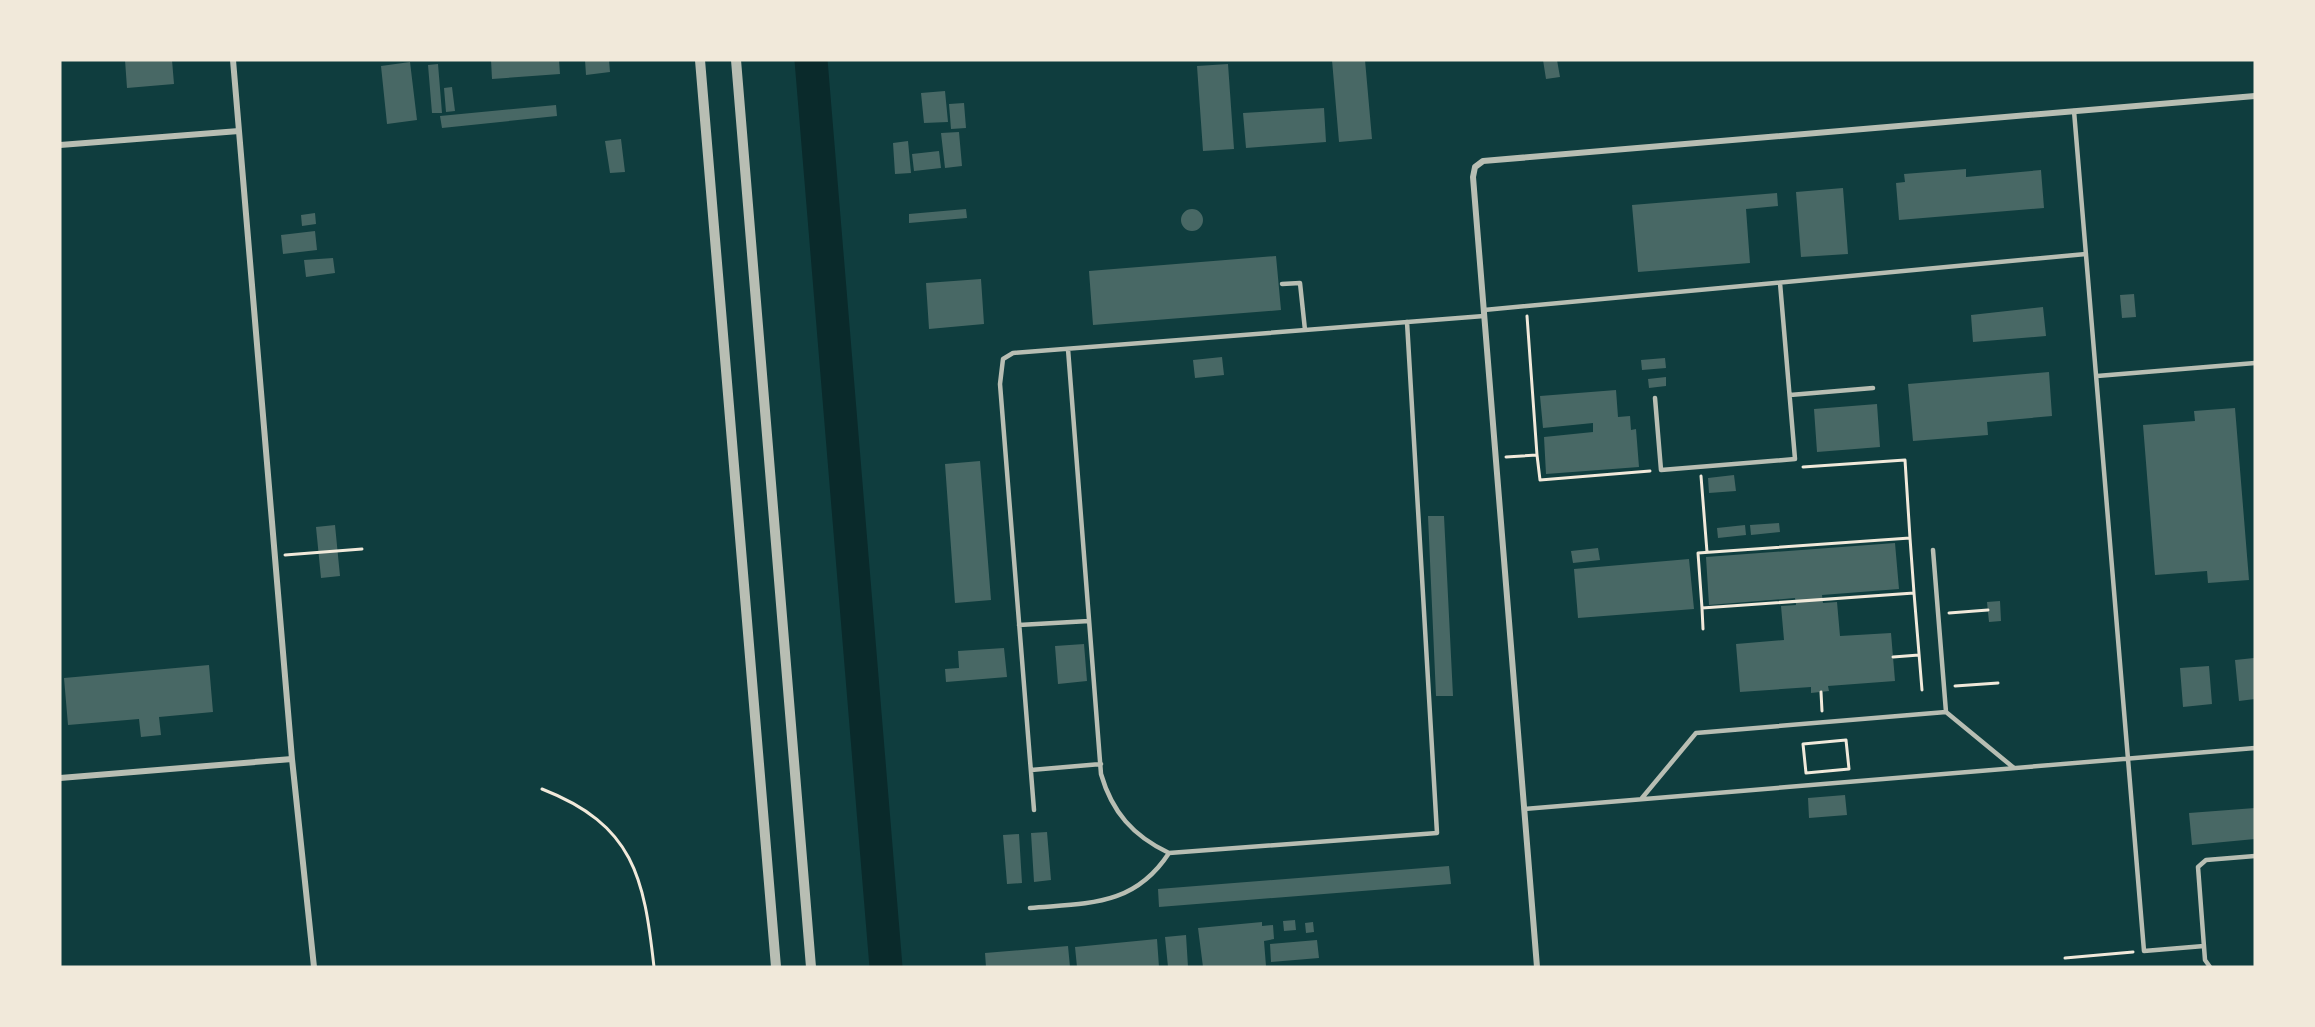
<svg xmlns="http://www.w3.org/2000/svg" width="2315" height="1027" viewBox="0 0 2315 1027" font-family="Raleway,sans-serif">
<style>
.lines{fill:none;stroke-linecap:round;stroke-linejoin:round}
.river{stroke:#0a2a2b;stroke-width:33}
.building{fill:#486865}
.path{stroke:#f1e9da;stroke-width:3}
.service{stroke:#b8beb3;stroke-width:4.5}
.minor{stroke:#b8beb3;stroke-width:6}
.tertiary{stroke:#b8beb3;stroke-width:10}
</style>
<rect width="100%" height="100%" fill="#0f3d3e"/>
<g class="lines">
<!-- river -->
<path class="river" d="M811,60L886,967"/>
</g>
<!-- building -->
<path class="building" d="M125,60H172L174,84L127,88Z
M491,60H559L560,74L492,79Z
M585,60H609L610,72L586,75Z
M1332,60H1365L1372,139L1339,142Z
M1543,60H1557L1560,77L1546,79Z
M410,62L417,120L387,124L381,66Z
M438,64L442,113H432L428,65Z
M1228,64L1234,149L1203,151L1197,66Z
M452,87L455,111L446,112L444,88Z
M945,91L948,122L924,123L921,93Z
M964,103L966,128L951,129L949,104Z
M556,105L557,116L442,128L440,116Z
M1324,108L1326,142L1246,148L1243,113Z
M959,132L962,166L945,168L941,133Z
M621,139L625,172L610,173L605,141Z
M908,141L911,173L895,174L893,143Z
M939,151L941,168L914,171L912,154Z
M1966,169V177L2041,170L2044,208L1899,220L1896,183L1905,182L1904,174Z
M1843,188L1848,254L1801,257L1796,192Z
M1777,193L1778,206L1746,209L1750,263L1638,272L1632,205Z
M966,209L967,218L909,223V214Z
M1181 220a11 11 0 1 1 22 0a11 11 0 1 1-22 0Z
M315,213L316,224L302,226L301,215Z
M315,231L317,250L283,254L281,235Z
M1276,256L1281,310L1093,325L1089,271Z
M333,258L335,273L306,277L304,260Z
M981,279L984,324L929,329L926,283Z
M2134,294L2136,317L2122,318L2120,295Z
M2043,307L2046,336L1973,342L1971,315Z
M1222,357L1224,375L1195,378L1193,360Z
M1665,358L1666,368L1642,370L1641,360Z
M2049,372L2052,416L1987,422L1988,435L1913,441L1908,384Z
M1666,377V386L1649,388L1648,379Z
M1616,390L1618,417L1630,416L1631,430L1636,429L1639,467L1546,474L1544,437L1593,432V423L1543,428L1540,396Z
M1877,404L1880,447L1817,452L1814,409Z
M2235,408L2249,580L2208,583L2207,571L2155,575L2143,425L2195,421L2194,411Z
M980,461L991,600L955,603L945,464Z
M1734,475L1736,491L1709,493L1708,478Z
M1428,516H1444L1453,696H1436Z
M1779,523L1780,532L1751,535L1750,525Z
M335,525L340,576L321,578L316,527Z
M1745,525L1746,535L1718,538L1717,528Z
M1895,543L1899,589L1822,595L1823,603L1837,602L1840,636L1891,633L1895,681L1828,686L1829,691L1811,693V687L1740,692L1736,644L1784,640L1781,606L1796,605L1795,598L1709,605L1706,557Z
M1598,548L1600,560L1573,563L1571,551Z
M1689,559L1694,609L1578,618L1574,569Z
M2000,601L2001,621L1989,622L1987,602Z
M1084,644L1087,681L1058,684L1055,646Z
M1004,648L1007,677L946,682L945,669L959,668L958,651Z
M2254,658L2255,699L2239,701L2235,660Z
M209,665L213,712L159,717L161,735L141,737L139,719L68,725L64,678Z
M2209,666L2212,704L2183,707L2180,668Z
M1845,795L1847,815L1809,818L1808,798Z
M2255,808V839L2192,845L2189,813Z
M1047,832L1051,880L1034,882L1031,833Z
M1019,834L1022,883L1007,884L1003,835Z
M1449,866L1451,884L1159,907L1158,889Z
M1295,920L1296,930L1284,931L1283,921Z
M1262,922V926L1273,925L1274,939L1264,941L1266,966L1203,967L1198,928Z
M1313,922L1314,932L1306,933L1305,923Z
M1186,935L1188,967H1168L1165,937Z
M1157,939L1159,967H1077L1075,947Z
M1317,940L1319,958L1271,962L1270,944Z
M1068,946L1070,967H986L985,953Z"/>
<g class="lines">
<!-- path -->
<path class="path" d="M1527,316L1537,455
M1506,457L1537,455L1540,480L1650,471
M1803,467L1905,460L1910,538
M1701,476L1707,552
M1910,538L1914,593L1702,608L1698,553Z
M285,555L362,549
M1914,593L1922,690
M1702,608L1703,629
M1949,613L1988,610
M1893,657L1919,655
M1955,686L1998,683
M1821,692L1822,711
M1846,740L1849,769L1806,773L1803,744Z
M542,789C634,825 644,877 654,967
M2065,958L2133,952"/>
<!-- service -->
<path class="service" d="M2074,111L2144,951L2204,946
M1282,284L1300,283L1305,330
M1484,310L2086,254
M1068,349L1101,774C1112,812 1133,836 1169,853L1437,833L1407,322
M2097,376L2255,363
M1790,395L1873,388
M1655,398L1661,470L1795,459L1780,283
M1933,550L1946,712
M1019,625L1089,621
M1031,770L1101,764
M1642,798L1696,733L1946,712L2014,768
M1524,809L2255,748
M1034,810L1000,384L1003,359L1013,353L1484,316
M1030,908C1087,903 1134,907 1169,853
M2210,967L2205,960L2198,867L2206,860L2255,856"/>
<!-- minor -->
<path class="minor" d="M233,60L292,759L314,967
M60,145L239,131
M60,778L292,759
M1537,967L1473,177L1475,167L1483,161L2255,96"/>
<!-- tertiary -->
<path class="tertiary" d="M700,60L776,967
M736,60L811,967"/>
</g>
<!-- border -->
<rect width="2315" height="1027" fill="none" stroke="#f1e9da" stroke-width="123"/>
</svg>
